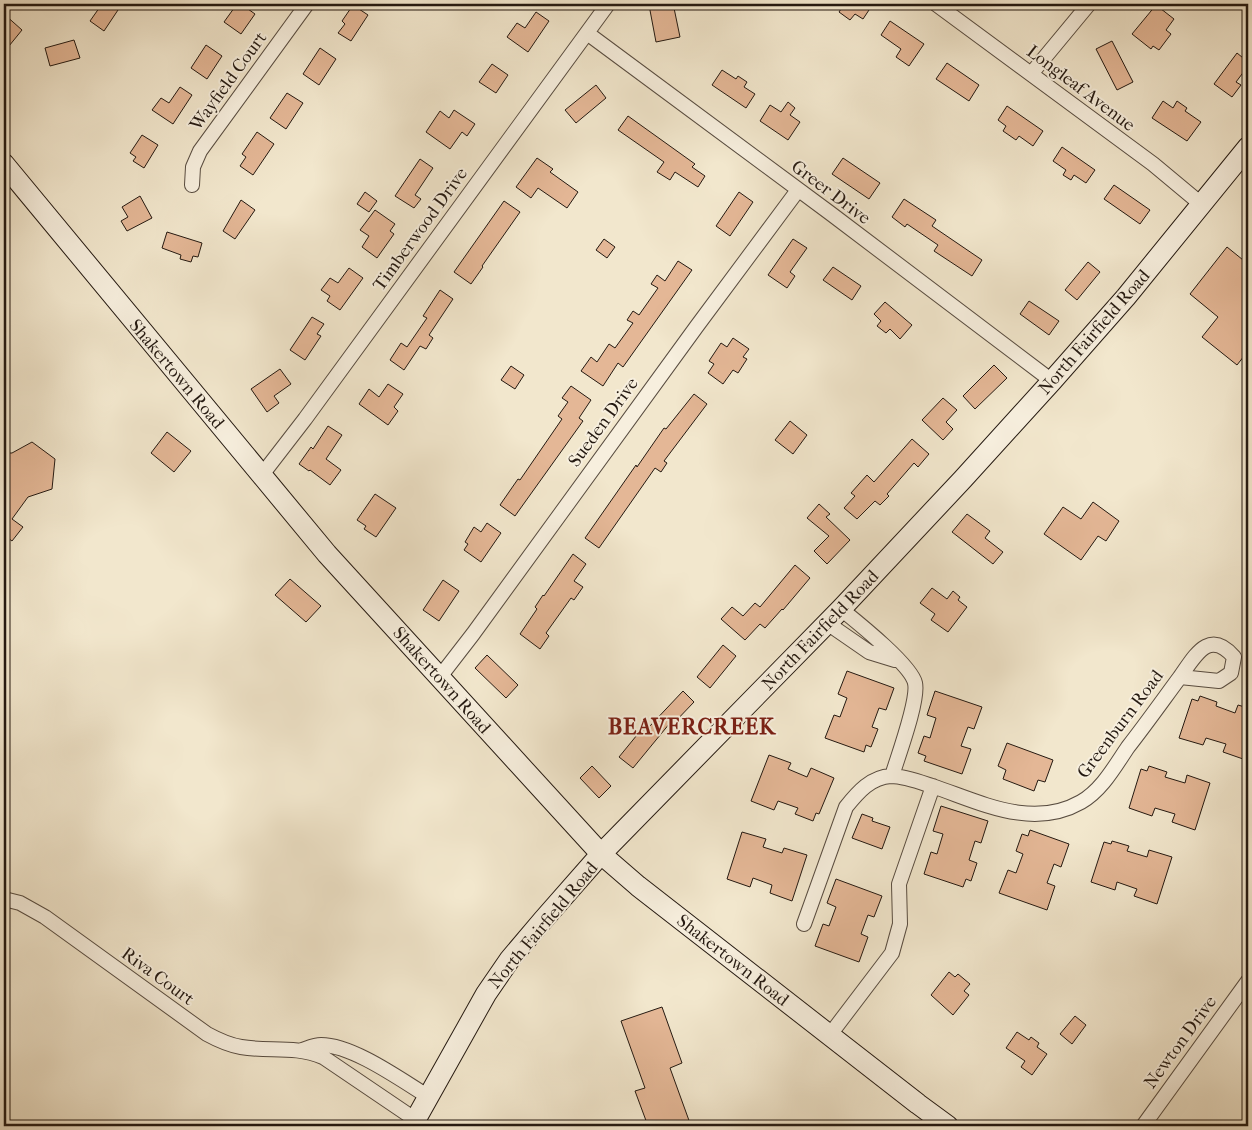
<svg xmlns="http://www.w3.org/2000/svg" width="1252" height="1130" viewBox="0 0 1252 1130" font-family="'IM FELL French Canon',serif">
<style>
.building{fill:#e4b796;stroke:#241911}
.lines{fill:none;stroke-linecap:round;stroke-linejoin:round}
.street-casing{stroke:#584c40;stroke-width:16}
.secondary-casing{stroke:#241911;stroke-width:22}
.street{stroke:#f7efde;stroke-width:14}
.secondary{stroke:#f7efde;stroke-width:20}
.labels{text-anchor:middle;stroke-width:4;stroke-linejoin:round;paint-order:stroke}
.street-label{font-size:18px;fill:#241911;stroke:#f7efde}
.district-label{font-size:22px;font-weight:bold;letter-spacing:1px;fill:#7a1f14;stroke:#f7efde}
</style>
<rect width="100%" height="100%" fill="#f2e7cd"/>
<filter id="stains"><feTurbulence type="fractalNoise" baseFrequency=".004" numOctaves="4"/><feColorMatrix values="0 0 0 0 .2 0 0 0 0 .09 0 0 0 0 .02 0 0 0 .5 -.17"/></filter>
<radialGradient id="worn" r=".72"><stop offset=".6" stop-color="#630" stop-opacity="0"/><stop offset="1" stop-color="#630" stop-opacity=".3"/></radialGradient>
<!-- building -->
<path class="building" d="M102,4H122L104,31L90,21Z
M237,4H241L255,14L241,34L224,22Z
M656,4H667L668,9L674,8L680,37L656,42L649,5Z
M841,4H873L863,19L855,14L850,20L839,12L843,6Z
M353,5L368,15L351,41L338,33L345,24L342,21Z
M1156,5L1174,19L1166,30L1171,34L1159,50L1153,46L1151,49L1132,34Z
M536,12L549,21L528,52L507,37L517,23L525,28Z
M4,14L22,30L9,46L4,41Z
M890,21L924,44L909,66L896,57L901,49L881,35Z
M74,40L80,58L50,66L45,48Z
M1112,41L1133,82L1117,90L1096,49Z
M206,45L222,56L207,79L191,68Z
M320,48L336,59L319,85L303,74Z
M1237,53L1248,62V66L1236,82L1241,85L1232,97L1214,84Z
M947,63L979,85L969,101L936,79Z
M492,64L508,75L496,93L479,82Z
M722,70L736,79L738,76L747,82L744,87L755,94L746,108L712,85Z
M596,85L606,98L576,123L565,110Z
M180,87L192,95L173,124L152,110L161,98L169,103Z
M287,93L303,103L286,129L270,118Z
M1163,101L1173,108L1177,101L1187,108L1185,111L1201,122L1187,141L1152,118Z
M788,102L795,108L790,115L800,122L788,140L760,121L770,105L781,112Z
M1007,106L1043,131L1033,146L1019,136L1016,140L1003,131L1006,126L998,120Z
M454,110L475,124L467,136L462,132L450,149L426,132L440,111L449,118Z
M628,116L695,164L692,167L705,176L698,187L675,172L670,180L657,172L664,162L618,130Z
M257,132L274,144L253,175L240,166L246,157L242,154Z
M142,135L158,145L144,168L133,161L136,157L130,153Z
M1062,147L1095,170L1086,183L1074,175L1071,180L1063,175L1066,170L1053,161Z
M537,158L553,169L550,172L578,192L567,208L538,188L531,198L516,187Z
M843,158L880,183L869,199L832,174Z
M420,159L433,168L415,195L421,199L414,208L395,196Z
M1114,185L1150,210L1140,224L1104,199Z
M365,192L377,201L369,212L357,204Z
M739,192L753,202L730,236L716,226Z
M140,196L152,218L127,231L121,221L128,217L122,207Z
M904,199L936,220L932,226L982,260L972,276L934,251L938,245L907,224L905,227L892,217Z
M241,200L255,210L235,239L223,231Z
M504,201L520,212L482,266L483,267L471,284L454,272Z
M375,210L395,224L390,231L394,234L377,258L362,247L369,236L360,230Z
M167,232L202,243L198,257L193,256L191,262L180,259L181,255L162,248Z
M604,239L615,247L607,258L596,250Z
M793,239L807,248L790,272L795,276L787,288L768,275Z
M1227,247L1248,264V351L1237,365L1202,337L1218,317L1190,294Z
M678,261L692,270L623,367L618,363L603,386L581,371L591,357L597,362L609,344L615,348L633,323L627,320L633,311L639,315L658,288L651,284L657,275L665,281Z
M1088,262L1100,272L1077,300L1065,290Z
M833,267L861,286L852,300L823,280Z
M349,268L363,278L340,310L327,301L330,296L321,290L330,278L338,283Z
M440,290L453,299L429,335L433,338L426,349L420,346L404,370L390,360L401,343L407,347L427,318L423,316Z
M1029,301L1059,321L1049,335L1020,314Z
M885,302L912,325L900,339L890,329L886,333L877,326L881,321L874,314Z
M312,317L324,324L317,334L321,336L305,360L290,350Z
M733,338L749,349L743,357L747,359L738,373L733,370L723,384L708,373L714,364L709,361L721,343L727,347Z
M994,365L1007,378L975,409L963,396Z
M511,366L524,375L515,389L501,380Z
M280,369L291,384L274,396L279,403L267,412L251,389Z
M388,384L403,394L394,407L398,411L388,425L359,404L369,389L379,397Z
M571,386L591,400L579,418L583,421L515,516L500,505L518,479L520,480L562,419L558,416L568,402L562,398Z
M694,394L707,404L664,461L667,463L661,472L655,468L599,548L585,538L636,465L637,467L664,428L666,429Z
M943,398L957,410L946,422L953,429L943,440L922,420Z
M790,421L807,435L793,454L775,440Z
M328,426L342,435L326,459L341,470L330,485L310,470L309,471L299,464L311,447L313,449Z
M167,432L191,451L174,472L151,453Z
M912,439L929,454L918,467L914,463L887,494L889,496L880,505L875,501L857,519L844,508L855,496L851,493L867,475L874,482Z
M32,442L55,459L52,489L28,497L12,519L23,527L12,541L4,535V453H12Z
M375,494L396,508L376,537L364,529L366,526L357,520Z
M1093,502L1119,521L1106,541L1098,536L1081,560L1044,534L1063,507L1081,519Z
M819,504L830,514L826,517L850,540L827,564L814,551L829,536L807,518Z
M967,514L990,531L985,538L1003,552L993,564L952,532Z
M487,523L501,533L481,562L464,550L468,544L465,542L474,527L481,532Z
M573,554L586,564L574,581L583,587L574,600L571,598L546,633L549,636L540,649L520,634L537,609L535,607L543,595L544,596Z
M795,565L810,578L783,610L782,609L765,628L760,624L745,640L721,619L732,607L743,616L755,603L760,607Z
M290,579L321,606L306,622L275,595Z
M443,580L459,591L439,621L423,610Z
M932,588L947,599L953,591L960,597L958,600L967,607L948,632L931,620L935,614L920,603Z
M723,645L736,656L710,688L697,677Z
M487,655L518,685L506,698L475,668Z
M847,671L894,688L886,710L879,708L872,727L878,729L871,747L866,745L864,752L825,738L834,715L840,717L847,698L838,694Z
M683,691L694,702L672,725L670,723L633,768L619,757L646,724L649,727Z
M935,691L982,707L974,729L968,727L961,746L971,749L962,774L924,761L926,756L918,753L924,736L930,738L936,718L927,715Z
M1200,696L1217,702L1216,706L1235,713L1238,705L1248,708V753L1246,760L1223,752L1226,744L1206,738L1203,745L1179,738L1192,699L1198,701Z
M1007,743L1053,760L1045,782L1038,780L1034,791L1003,779L1006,770L998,766Z
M769,755L791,763L788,769L807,777L811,768L834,778L819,814L816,813L813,821L795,814L798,808L778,801L774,810L751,801Z
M592,766L611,786L599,798L580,778Z
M1149,766L1167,772L1165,777L1185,783L1187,775L1210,783L1195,830L1172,822L1175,814L1155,808L1152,816L1129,808L1141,769L1147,771Z
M941,806L988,821L981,843L975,841L969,860L977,863L971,881L966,879L963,887L924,874L931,852L937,854L943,834L933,831Z
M862,814L873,818L872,821L890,827L882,849L852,838Z
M1030,830L1069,844L1061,867L1054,864L1047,883L1055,886L1047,910L999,893L1008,870L1016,873L1023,854L1016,851L1022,834L1028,836Z
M742,832L766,839L763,847L782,853L784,848L807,855L792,901L770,893L772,885L753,878L750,887L727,879Z
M1112,841L1129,846L1127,851L1147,857L1149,850L1172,857L1157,904L1134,896L1137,889L1117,882L1115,890L1091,882L1104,842L1111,844Z
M836,879L882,896L874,917L868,915L861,934L868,937L859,962L815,946L823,924L829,926L836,907L827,903Z
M949,972L955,977L958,974L970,984L964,991L969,995L953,1015L931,995Z
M662,1007L682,1063L670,1068L691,1126H673L672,1124L665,1126H648L635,1091L645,1088L621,1021Z
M1075,1016L1086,1025L1072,1044L1060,1034Z
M1017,1032L1029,1040L1031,1037L1039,1043L1037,1047L1047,1054L1032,1075L1021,1067L1025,1061L1006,1048Z"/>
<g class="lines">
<!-- street casing -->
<g class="street-casing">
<path id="street" d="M936,4L1153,164L1201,204
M587,33L830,213L1052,381
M1031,74L1089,4
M192,185L193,167L200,151L307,4
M261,476L305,419L608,4
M841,609C857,622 911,665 915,683C919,700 898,756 892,776
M827,623L869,652L895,660
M439,678L473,634L697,326L798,190
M4,899L20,903L45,917L207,1034C218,1040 229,1045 241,1047C269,1052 294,1045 323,1057L416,1120
M804,924L846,807C858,792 871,777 891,776C904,776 920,782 932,786C980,802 1032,830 1081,802C1102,790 1115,766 1128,747C1146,724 1163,700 1180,677L1219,681L1231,673L1234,657C1209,628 1195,656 1180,677
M829,1036L892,953L900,924L899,884L933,786
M302,1050C308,1048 315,1045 321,1045C353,1045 401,1080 429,1097
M1143,1126L1248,981"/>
</g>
<!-- secondary casing -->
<g class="secondary-casing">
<path id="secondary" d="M4,164L327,554L601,854L638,886L918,1104L948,1126
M412,1126L486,994L510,959L543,920L601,854L841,609L963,479L1052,381L1126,297L1248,147"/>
</g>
<!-- street -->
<use href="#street" class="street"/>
<!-- secondary -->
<use href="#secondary" class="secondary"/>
</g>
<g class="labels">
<!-- street labels -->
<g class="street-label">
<text transform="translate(228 81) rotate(-54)" y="6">Wayfield Court</text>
<text transform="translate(1081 88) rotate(37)" y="6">Longleaf Avenue</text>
<text transform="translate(831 192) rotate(37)" y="6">Greer Drive</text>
<text transform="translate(420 229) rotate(-54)" y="6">Timberwood Drive</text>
<text transform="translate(1094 332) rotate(-49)" y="6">North Fairfield Road</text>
<text transform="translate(177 374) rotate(50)" y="6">Shakertown Road</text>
<text transform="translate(603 422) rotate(-54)" y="6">Sueden Drive</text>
<text transform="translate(820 630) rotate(-46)" y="6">North Fairfield Road</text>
<text transform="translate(442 680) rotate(48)" y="6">Shakertown Road</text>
<text transform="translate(1120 724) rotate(-53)" y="6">Greenburn Road</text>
<text transform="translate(543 925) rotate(-50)" y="6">North Fairfield Road</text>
<text transform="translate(733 960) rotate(38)" y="6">Shakertown Road</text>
<text transform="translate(158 976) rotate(36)" y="6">Riva Court</text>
<text transform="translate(1180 1042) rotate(-54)" y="6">Newton Drive</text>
</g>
<!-- district labels -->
<g class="district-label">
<text x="692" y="734">BEAVERCREEK</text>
</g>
</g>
<!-- margin -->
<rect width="1252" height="1130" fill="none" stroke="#f2e7cd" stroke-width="20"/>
<rect x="5" y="5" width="1242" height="1120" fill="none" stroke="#241911" stroke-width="2.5"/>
<rect x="10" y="10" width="1232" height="1110" fill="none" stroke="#241911"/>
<rect width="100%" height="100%" filter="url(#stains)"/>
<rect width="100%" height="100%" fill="url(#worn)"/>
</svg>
